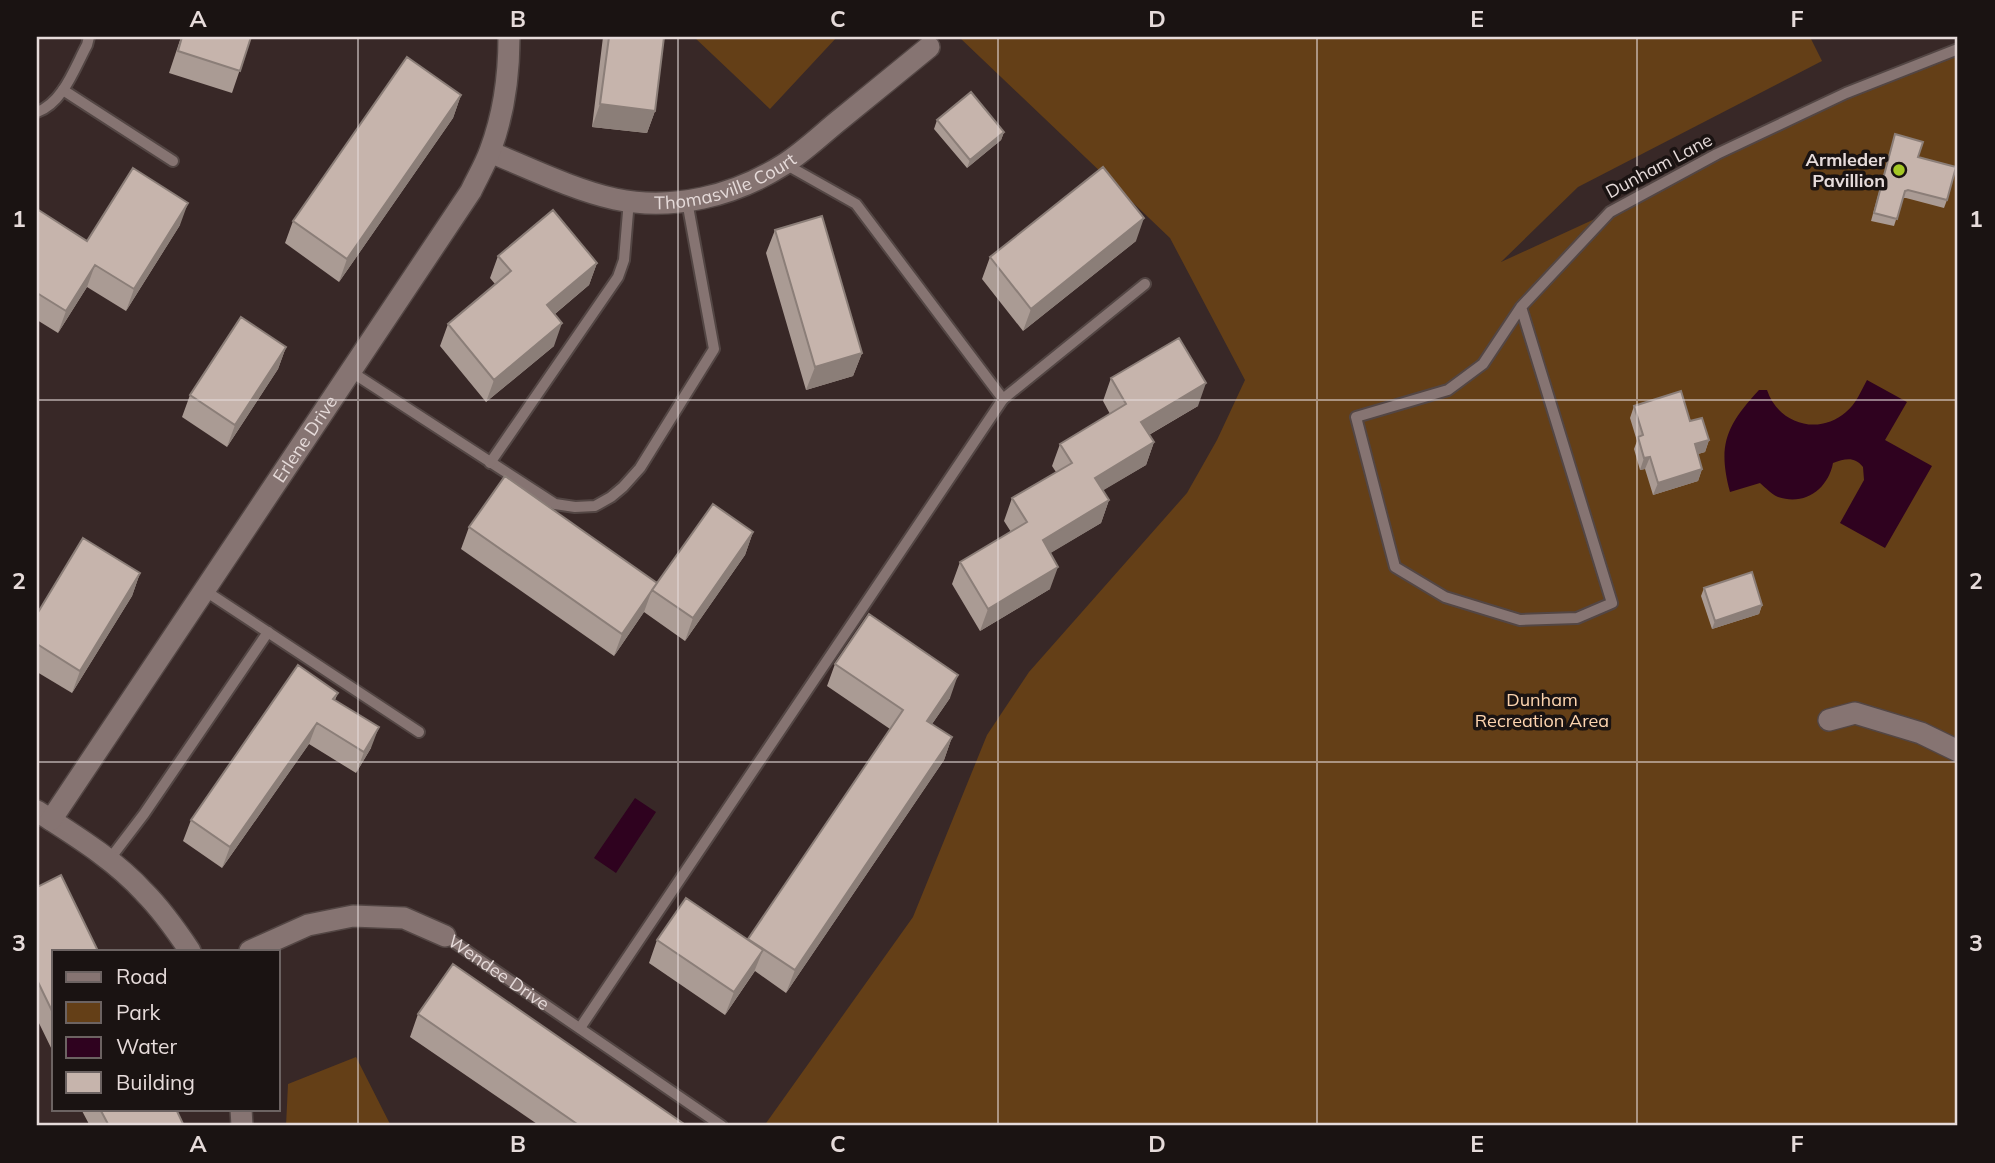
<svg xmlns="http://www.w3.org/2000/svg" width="1995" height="1163" viewBox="0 0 1995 1163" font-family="Mulish,sans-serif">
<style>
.green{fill:#643f17}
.water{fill:#2f021f}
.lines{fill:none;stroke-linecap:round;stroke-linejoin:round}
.lane-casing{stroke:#534644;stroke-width:14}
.street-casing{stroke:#534644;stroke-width:24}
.lane{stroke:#867472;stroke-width:10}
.street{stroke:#867472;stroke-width:21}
.wall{fill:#aa9b94}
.shaded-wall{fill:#8b7e78}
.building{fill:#c6b4ac;stroke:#8b7e78;stroke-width:2}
.grid{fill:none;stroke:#e6dbda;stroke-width:2;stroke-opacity:0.55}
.poi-dot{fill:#a4c825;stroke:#1a1312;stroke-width:2.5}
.labels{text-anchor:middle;stroke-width:7;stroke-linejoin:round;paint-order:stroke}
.poi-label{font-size:18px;font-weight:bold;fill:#e6dbda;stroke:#1a1312;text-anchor:end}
.street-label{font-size:18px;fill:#e6dbda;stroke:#1a1312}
.park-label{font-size:18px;fill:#fdd4af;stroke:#1a1312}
.neatline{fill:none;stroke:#e6dbda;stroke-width:2.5}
.grid-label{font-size:23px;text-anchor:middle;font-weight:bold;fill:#e6dbda}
</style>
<rect width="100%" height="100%" fill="#382827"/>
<!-- green -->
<path class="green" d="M694,37H837L770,109Z
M959,37H1810L1822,61L1578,187L1501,262L1610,212L1717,154L1958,49V1126H764L913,917L987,735L1029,672L1187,493L1217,440L1245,380L1170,238Z
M356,1057L391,1126H286L288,1084Z"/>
<!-- water -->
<path class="water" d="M1867,380L1907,402L1885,440L1932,466L1885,548L1840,523L1864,480L1863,467C1854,456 1845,459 1833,463C1828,489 1805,506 1778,497C1771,494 1766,488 1760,483L1730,492C1717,444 1727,425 1759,390H1767C1778,424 1819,436 1846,412C1856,404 1861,391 1867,380Z
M635,798L656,812L616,873L594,858Z"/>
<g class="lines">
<!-- lane casing -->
<g class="lane-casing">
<g id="lane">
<path d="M63,90L173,161"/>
<path d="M37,112C63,103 75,67 87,45L89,37"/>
<path d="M785,164L856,204L1003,399"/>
<path d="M1521,307L1612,603L1577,618L1520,620L1445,597L1395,567L1356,417L1448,390L1483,364L1521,307L1610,212L1717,154L1846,93L1958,49"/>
<path d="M350,371L555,504L575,507L595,506L611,497L623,487L640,468L714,349L687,201"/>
<path d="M490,463L618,277L624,260L629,200"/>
<path d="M204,590L419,732"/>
<path d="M109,860L144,814L268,632"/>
<path id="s1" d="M445,936L722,1126"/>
<path d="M580,1028L1003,399L1145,284"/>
</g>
</g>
<!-- street casing -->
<g class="street-casing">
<g id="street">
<path id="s2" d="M490,152C529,168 574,190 615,199C673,211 734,196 783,165C804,152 823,133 842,118C871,94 900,71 929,47"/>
<path d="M1829,720L1855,713L1921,733L1958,751"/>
<path d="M37,811C74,835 114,859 144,892C162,910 176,930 190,951"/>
<path id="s3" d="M51,820L471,191C477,178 485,165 490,151C504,114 509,76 509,37"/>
<path d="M250,951L308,925L353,916L404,918L445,936"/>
<path d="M241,1109L242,1126"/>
</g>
</g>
<!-- lane -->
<use href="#lane" class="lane"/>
<!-- street -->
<use href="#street" class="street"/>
</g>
<!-- wall -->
<path class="wall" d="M181,37H251L232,93L169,73Z
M603,37H664L655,111L647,133L592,127Z
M461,95L453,118L339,282L285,243L293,221Z
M937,120L1004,132L1001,140L967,168L934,129Z
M1895,134L1918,157L1947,200L1944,208L1906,198H1903L1894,226L1871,221Z
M37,209L87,241L180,225L126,311L87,287L58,333L37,320Z
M775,230L862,353L853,376L806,390L766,253Z
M1136,241L1023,331L982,279L990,257Z
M498,256L597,263L589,285L555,314L554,346L486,402L440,346L448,324L495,284L490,278Z
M286,347L278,369L227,447L182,417L190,395Z
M1111,378L1198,406L1149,435L1154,442L1146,465L1103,490L1109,500L1101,523L1050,553V589L980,631L952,584L960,562L1011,532L1004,521L1012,498L1056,472L1052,466L1060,444L1110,414L1103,401Z
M1634,406L1690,421L1709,440L1705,452L1698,454L1702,469L1698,481L1653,495L1645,469L1640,470L1634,449L1637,441L1630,418Z
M469,527L657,583L753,532L745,555L685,641L644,612L614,656L461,549Z
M140,573L132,596L72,693L37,672V614Z
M1704,588L1762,605L1759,614L1712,629L1701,596Z
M835,664L950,698L932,724L952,737L944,760L786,993L755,971L725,1015L649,963L657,940H748L890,729L827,686Z
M338,693L335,700L371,748L356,773L309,744L222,868L183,841L191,820Z
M37,887L54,951V1054L37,1019Z
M418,1014L687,1126H540L410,1037Z
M81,1109H176L184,1126H90Z"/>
<!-- shaded-wall -->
<path class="shaded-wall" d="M461,95L453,118L339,282L347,259Z
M600,104L655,111L647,133L592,127Z
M1004,132L1001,140L967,168L970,160Z
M188,203L180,225L126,311L134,289Z
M1144,218L1136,241L1023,331L1031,309Z
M597,263L589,285L539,327L547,305Z
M95,265L87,287L58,333L66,311Z
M562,323L554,346L486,402L494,380Z
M286,347L278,369L227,447L235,425Z
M862,353L853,376L806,390L815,367Z
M1206,383L1198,406L1133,444L1141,422Z
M1709,440L1705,452L1691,456L1695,444Z
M1154,442L1146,465L1087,500L1095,478Z
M1650,457L1645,469L1640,470L1644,458Z
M1702,469L1698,481L1653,495L1658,483Z
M1109,500L1101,523L1034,563L1043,540Z
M753,532L745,555L685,641L693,618Z
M1058,567L1050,589L980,631L988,609Z
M140,573L132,596L72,693L80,671Z
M657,583L652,590L644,612L614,656L622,634Z
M1762,605L1759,614L1712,629L1715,621Z
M958,675L950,698L919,743L927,721Z
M317,723L309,744L222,868L230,847Z
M379,727L371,748L356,773L364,752Z
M952,737L944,760L786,993L795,970Z
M763,950L754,972L725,1015L734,992Z"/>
<!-- building -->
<path class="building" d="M182,37H251L240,71L178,51Z
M609,37H664L655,111L600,104Z
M407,57L461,95L347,259L293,221Z
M971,92L1004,132L970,160L937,120Z
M1895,134L1923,142L1918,157L1956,167L1947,200L1908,190L1905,191L1897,219L1874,213Z
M1103,167L1144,218L1031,309L990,257Z
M133,168L188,203L134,289L95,265L66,311L37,293V209L87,241Z
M553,210L597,263L547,305L562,323L494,380L448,324L511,271L498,256Z
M822,216L862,353L815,367L775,230Z
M241,317L286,347L235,425L190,395Z
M1179,338L1206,383L1141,422L1154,442L1095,478L1109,500L1043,540L1058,567L988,609L960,562L1027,522L1012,498L1072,463L1060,444L1126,404L1111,378Z
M1681,391L1690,421L1702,418L1709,440L1695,444L1702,469L1658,483L1650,457L1644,458L1638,437L1643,435L1634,406Z
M505,476L657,583L622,634L469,527Z
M713,504L753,532L693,618L652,590Z
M83,538L140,573L80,671L37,644V614Z
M1752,572L1762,605L1715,621L1704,588Z
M869,614L958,675L927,721L952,737L795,970L748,939L903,710L835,664Z
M298,665L338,693L333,699L379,727L364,752L317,723L230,847L191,820Z
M61,875L98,951H54V1015L37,980V887Z
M686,898L763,950L734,992L657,940Z
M453,964L687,1126H580L418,1014Z
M100,1109H176L184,1126H109Z"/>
<!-- grid -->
<path class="grid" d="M358,37V1126M678,37V1126M998,37V1126M1317,37V1126M1637,37V1126M37,400H1958M37,762H1958"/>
<!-- markers -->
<circle class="poi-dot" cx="1899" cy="170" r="7"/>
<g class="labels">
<!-- poi labels -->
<g class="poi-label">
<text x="1885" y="166">Armleder<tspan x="1885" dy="21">Pavillion</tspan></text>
</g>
<!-- street labels -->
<g class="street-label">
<text transform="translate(1659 166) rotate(-28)" y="6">Dunham Lane</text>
<text dy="6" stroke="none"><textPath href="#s2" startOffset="248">Thomasville Court</textPath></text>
<text dy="6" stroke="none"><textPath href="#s3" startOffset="458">Erlene Drive</textPath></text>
<text dy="6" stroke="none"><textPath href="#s1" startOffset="65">Wendee Drive</textPath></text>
</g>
<!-- park labels -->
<g class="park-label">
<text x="1542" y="706">Dunham<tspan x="1542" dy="21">Recreation Area</tspan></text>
</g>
</g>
<!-- border -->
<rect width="1995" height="1163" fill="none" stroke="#1a1312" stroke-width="77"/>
<!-- legend -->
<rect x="52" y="950" width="228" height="161" fill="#1a1312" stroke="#6c6362" stroke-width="2"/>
<rect x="66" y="972" width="35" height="10" fill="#867472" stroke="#6c6362" stroke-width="2"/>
<text x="116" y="984" font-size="21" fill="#e6dbda">Road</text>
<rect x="66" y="1002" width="35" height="21" fill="#643f17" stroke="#6c6362" stroke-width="2"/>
<text x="116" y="1020" font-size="21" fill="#e6dbda">Park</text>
<rect x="66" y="1037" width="35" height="21" fill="#2f021f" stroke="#6c6362" stroke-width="2"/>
<text x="116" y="1054" font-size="21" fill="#e6dbda">Water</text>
<rect x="66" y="1072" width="35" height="21" fill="#c6b4ac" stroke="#6c6362" stroke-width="2"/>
<text x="116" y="1090" font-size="21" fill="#e6dbda">Building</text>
<rect x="38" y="38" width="1918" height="1086" class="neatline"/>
<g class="grid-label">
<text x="198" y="27">A</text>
<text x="518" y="27">B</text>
<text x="838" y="27">C</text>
<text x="1157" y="27">D</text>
<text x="1477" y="27">E</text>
<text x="1797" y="27">F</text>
<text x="19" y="227">1</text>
<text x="1976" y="227">1</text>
<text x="19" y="589">2</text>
<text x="1976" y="589">2</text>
<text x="19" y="951">3</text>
<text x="1976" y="951">3</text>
<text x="198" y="1152">A</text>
<text x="518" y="1152">B</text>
<text x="838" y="1152">C</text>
<text x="1157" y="1152">D</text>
<text x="1477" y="1152">E</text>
<text x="1797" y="1152">F</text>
</g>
</svg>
